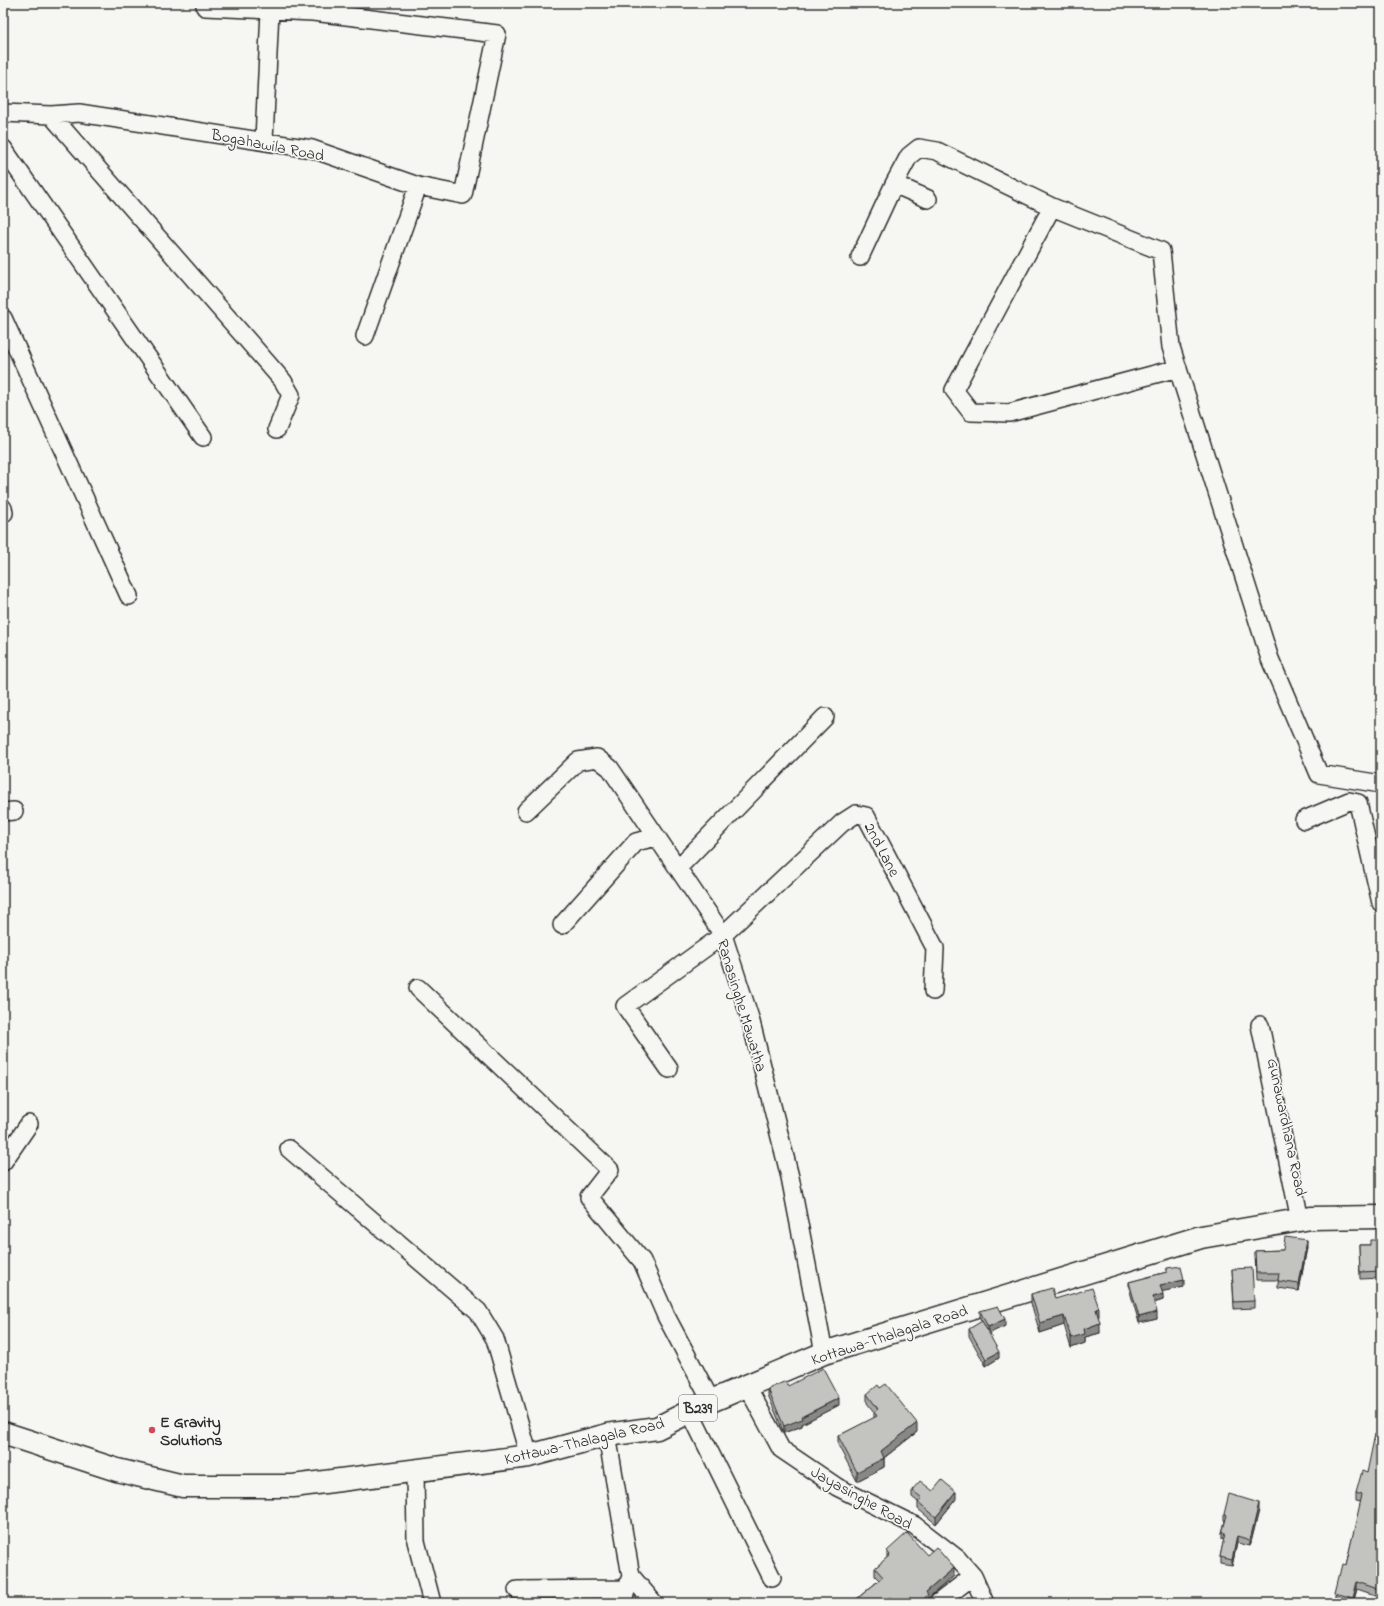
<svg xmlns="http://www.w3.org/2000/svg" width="1384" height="1606" viewBox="0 0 1384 1606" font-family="'Indie Flower',sans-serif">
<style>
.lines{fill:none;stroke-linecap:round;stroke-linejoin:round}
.street-casing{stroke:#2b2b2b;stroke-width:20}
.primary-casing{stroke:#2b2b2b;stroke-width:25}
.street{stroke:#f6f6f2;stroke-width:17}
.primary{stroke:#f6f6f2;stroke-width:22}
.wall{fill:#a8a8a5;stroke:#2b2b2b}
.shaded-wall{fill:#888886;stroke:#2b2b2b}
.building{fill:#c3c3c0;stroke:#2b2b2b}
.poi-dot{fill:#d1495b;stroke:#f6f6f2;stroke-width:1.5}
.labels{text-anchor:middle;stroke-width:3.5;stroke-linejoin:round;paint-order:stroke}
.shield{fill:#f6f6f2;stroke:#686867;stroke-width:1}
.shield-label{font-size:15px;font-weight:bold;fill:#2b2b2b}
.street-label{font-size:16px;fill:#2b2b2b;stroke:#f6f6f2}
.poi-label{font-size:16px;font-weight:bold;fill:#2b2b2b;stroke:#f6f6f2;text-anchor:start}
</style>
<rect width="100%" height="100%" fill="#f6f6f2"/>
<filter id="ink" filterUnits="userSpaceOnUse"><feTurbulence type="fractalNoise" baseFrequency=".025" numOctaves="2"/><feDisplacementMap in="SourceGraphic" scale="8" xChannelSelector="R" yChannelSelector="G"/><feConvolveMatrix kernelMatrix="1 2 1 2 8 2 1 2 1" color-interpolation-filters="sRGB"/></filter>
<g filter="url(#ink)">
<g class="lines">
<!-- street casing -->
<g class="street-casing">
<path id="street" d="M205,3V7L313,12
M312,3L313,12L497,34L463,195L418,186
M3,113L51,115L79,113L312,149L418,186L365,336
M51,115L283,381L291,395L277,429
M264,140L270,10
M3,148L203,437
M894,184L928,199
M1052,207L954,390L971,412L1009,413L1178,368
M860,257L894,184L909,156L919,148L937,151L1052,207L1161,251L1171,347L1270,659L1319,774L1381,784
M3,318L129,596
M3,508L4,513
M526,811L578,761L597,758L610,768L723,935L750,1018L790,1177L824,1353
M3,812L14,811
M1304,820L1349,801L1358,803L1381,903
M678,868L825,717
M562,925L636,842L656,837
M418,988L610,1170L589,1197L642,1261L666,1316L711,1401
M1260,1025L1300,1220
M669,1069L625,1006L723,935L842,823L856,814L866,816L935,948L933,991
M289,1149L478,1311L495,1339L529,1456
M3,1162L29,1124
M747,1386L781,1449L837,1487L914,1525L958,1559L973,1576L985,1603
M690,1412L772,1578
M607,1435L631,1576L622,1603
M415,1470L416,1541L432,1603
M631,1576L654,1603
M517,1590L626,1589
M938,1603L973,1576"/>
</g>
<!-- primary casing -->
<g class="primary-casing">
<path id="primary" d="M3,1433L117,1470L183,1486H293L529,1456L607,1435L657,1428L711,1401L824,1353L1201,1237L1311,1218L1381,1217"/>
</g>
<!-- street -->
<use href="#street" class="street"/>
<!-- primary -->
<use href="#primary" class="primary"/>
</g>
<!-- wall -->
<path class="wall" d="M1381,1240V1278L1360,1279L1359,1245H1370Z
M1307,1247L1299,1291L1278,1288V1280H1256L1255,1251L1283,1250Z
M1167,1268L1184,1287L1162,1291L1163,1300L1154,1303L1157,1319L1139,1323L1129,1288V1282L1167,1272Z
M1232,1269L1254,1301V1308L1234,1309Z
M1031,1294L1055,1299L1099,1317H1098L1100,1333L1085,1337V1343L1071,1348L1064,1325L1040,1333L1031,1303Z
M1381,1309V1337L1377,1336V1329Z
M980,1311L1005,1326L989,1333L999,1358L986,1366L969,1336V1329L982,1322L980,1318Z
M788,1386L839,1405L802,1424V1426L784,1433L768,1395V1389Z
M867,1394L917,1432L884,1458V1467L857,1481L838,1445V1436L874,1418V1412L867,1403Z
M1381,1435V1597L1357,1589L1353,1603H1343L1335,1601V1593L1346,1565L1361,1502L1356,1501V1493L1367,1473Z
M912,1490L933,1491L956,1499L936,1524L918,1509V1502L912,1497Z
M1259,1510L1250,1546L1237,1543L1232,1566L1220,1564V1557L1224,1539H1222V1533L1225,1521L1224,1520V1514Z
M887,1551L927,1555L954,1576L928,1598V1603H852L879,1580L875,1576V1568L887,1558Z"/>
<!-- shaded-wall -->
<path class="shaded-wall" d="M1307,1240V1247L1299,1291V1284Z
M1184,1280V1287L1160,1292V1285Z
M1163,1294V1300L1153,1303V1297Z
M1099,1308V1317L1096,1318V1309Z
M1157,1312V1319L1139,1323V1317Z
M1064,1316V1325L1040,1333V1323Z
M1005,1319V1326L988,1334V1327Z
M1100,1323V1333L1085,1337V1343L1071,1348V1338L1084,1329Z
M999,1352V1358L986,1366V1359Z
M839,1398V1405L802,1424V1426L784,1433V1426Z
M917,1423V1432L881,1460L884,1458V1467L857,1481V1472L881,1451Z
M956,1492V1499L936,1524V1517Z
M1259,1503V1510L1250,1546V1540Z
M1237,1536V1543L1232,1566V1560Z
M954,1568V1576L928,1598V1603H919L926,1592Z
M1357,1582V1589L1353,1603V1598Z
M890,1597V1603H883Z"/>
<!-- building -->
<path class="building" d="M1285,1237L1307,1240L1299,1284L1278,1281L1279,1273H1256L1255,1251L1283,1250Z
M1370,1240H1381V1271L1360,1272L1359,1245H1370Z
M1181,1266L1184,1280L1160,1285L1163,1294L1153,1297L1157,1312L1139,1317L1129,1282L1167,1272V1268Z
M1252,1268L1254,1301L1234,1302L1232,1269Z
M1052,1288L1055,1299L1092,1288L1099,1308L1096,1309L1100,1323L1084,1329L1085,1334L1071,1338L1064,1316L1040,1323L1031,1294Z
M998,1306L1005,1319L988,1327L980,1311Z
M1380,1309H1381V1330L1377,1329Z
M982,1321L999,1352L986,1359L969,1329Z
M823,1368L839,1398L801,1417L802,1419L784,1426L768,1389L786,1381L788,1386Z
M886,1384L917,1423L881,1451L884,1458L857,1472L838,1436L877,1416L874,1412L878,1409L867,1394L878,1385L880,1388Z
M1375,1434L1381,1435V1590L1357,1582L1353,1598L1335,1593L1342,1564L1346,1565L1362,1495L1356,1493L1362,1471L1367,1473Z
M942,1480L956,1492L936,1517L918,1502L922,1498L912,1490L920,1481L933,1491Z
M1229,1494L1259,1503L1250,1540L1237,1536L1232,1560L1220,1557L1225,1533H1222L1227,1515L1224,1514Z
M907,1533L927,1555L936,1547L954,1568L926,1592L928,1595L919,1603H895L890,1597L883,1603H852L883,1577L875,1568L890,1555L887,1551Z"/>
</g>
<!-- markers -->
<circle class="poi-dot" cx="152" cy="1430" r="4"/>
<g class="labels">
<!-- shield labels -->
<rect class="shield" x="679" y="1395" width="38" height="26" rx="3"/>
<g class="shield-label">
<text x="698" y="1413">B239</text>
</g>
<!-- street labels -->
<g class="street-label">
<text transform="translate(268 144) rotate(11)" y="6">Bogahawila Road</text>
<text transform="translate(883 849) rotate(62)" y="6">2nd Lane</text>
<text transform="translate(743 1005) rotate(73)" y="6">Ranasinghe Mawatha</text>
<text transform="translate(1288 1127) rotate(78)" y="6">Gunawardhana Road</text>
<text transform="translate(889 1334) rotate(-18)" y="6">Kottawa-Thalagala Road</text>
<text transform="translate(584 1440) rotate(-13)" y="6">Kottawa-Thalagala Road</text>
<text transform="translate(862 1497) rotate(29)" y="6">Jayasinghe Road</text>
</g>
<!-- poi labels -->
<g class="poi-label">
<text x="160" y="1427">E Gravity<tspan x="160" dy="18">Solutions</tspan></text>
</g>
</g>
<!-- margin -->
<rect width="1384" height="1606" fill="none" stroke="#f6f6f2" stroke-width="16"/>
<rect x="8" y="8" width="1368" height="1590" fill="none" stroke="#2b2b2b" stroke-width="1.5" filter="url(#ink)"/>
</svg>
